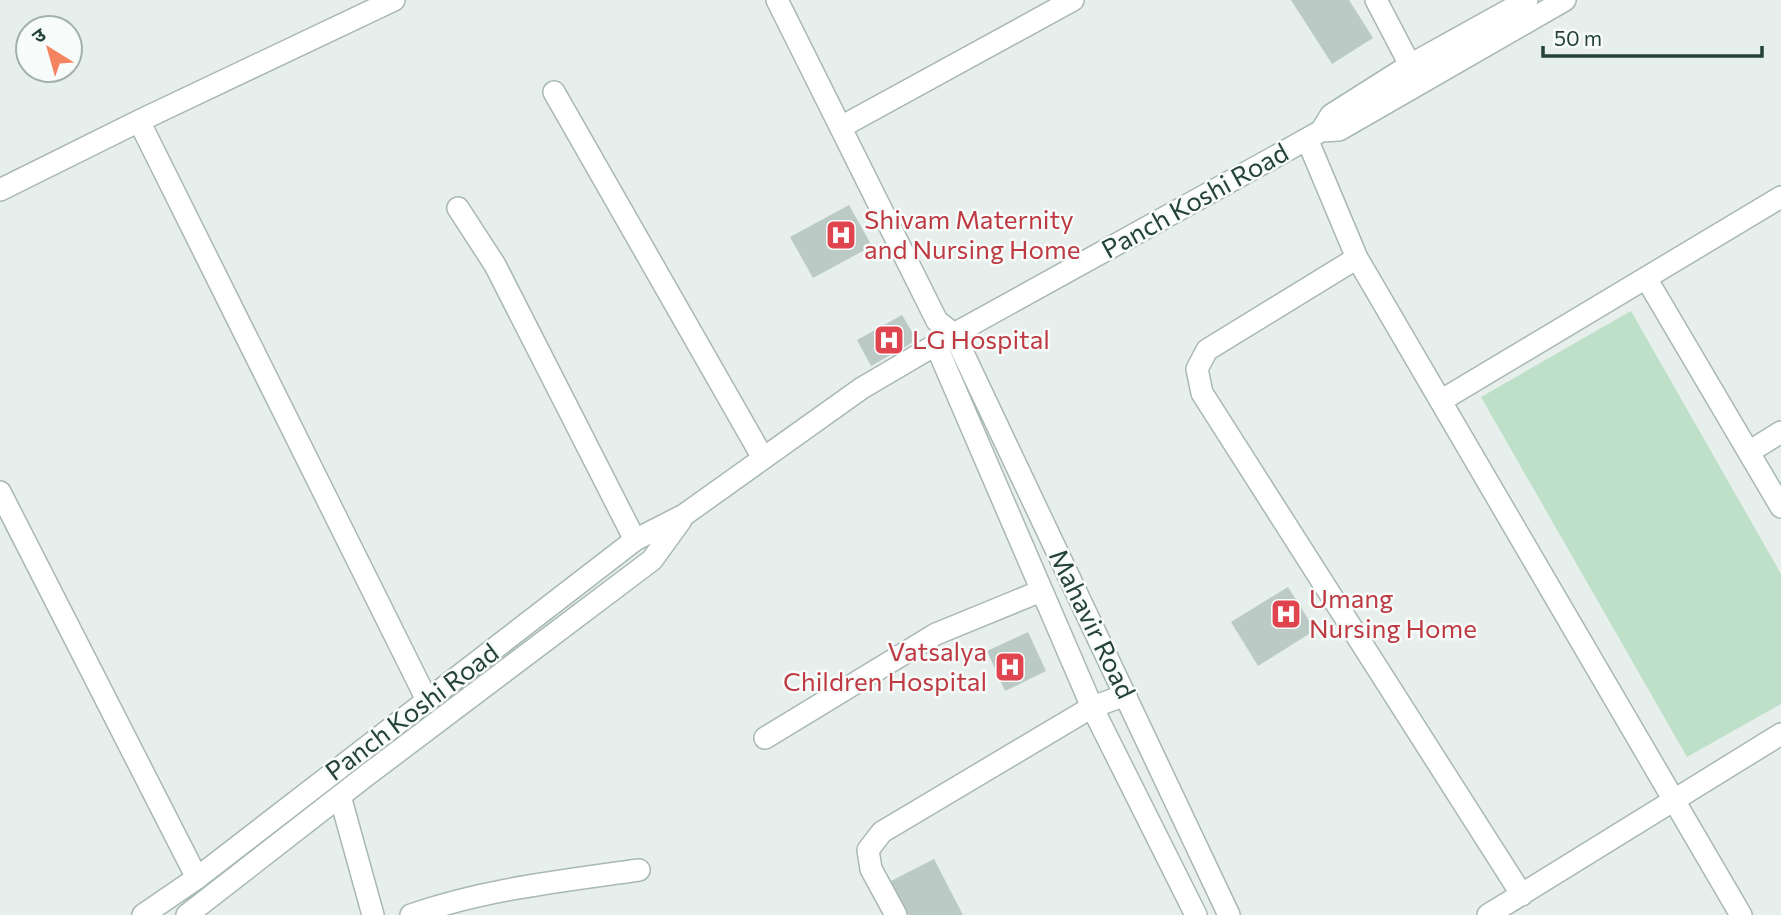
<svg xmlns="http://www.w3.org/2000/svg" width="1781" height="915" viewBox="0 0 1781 915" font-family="Commissioner,'Noto Sans Devanagari',sans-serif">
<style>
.green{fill:#bfe0c8}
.building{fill:#bbcac4}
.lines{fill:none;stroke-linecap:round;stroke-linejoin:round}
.minor-casing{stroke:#a8b8b2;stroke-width:24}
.tertiary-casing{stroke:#a8b8b2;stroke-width:24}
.minor{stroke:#fff;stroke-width:21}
.tertiary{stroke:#fff;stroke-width:21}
.labels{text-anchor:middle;stroke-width:5;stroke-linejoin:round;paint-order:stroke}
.street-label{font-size:26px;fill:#24423a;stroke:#f7fbf9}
.health-label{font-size:26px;fill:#be3a42;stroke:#f7fbf9;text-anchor:start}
</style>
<rect width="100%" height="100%" fill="#e6efeb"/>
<!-- green -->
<path class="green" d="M1631,311L1781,574V704L1687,757L1481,397Z"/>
<!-- building -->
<path class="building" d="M1291,0H1349L1373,38L1332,64Z
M849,205L872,246L813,278L790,237Z
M902,315L917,340L871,366L857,340Z
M1288,587L1315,630L1258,666L1231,622Z
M1028,632L1046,671L1005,691L987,651Z
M934,859L963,915H909L891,881Z"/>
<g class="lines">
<!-- minor casing -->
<g class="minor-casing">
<path id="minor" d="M777,0L937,321L954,334
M1376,0L1410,65
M554,92L763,458
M139,121L428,702
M841,127L1073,0
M1307,139L1357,258L1741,915
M0,190L139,121L394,0
M458,208L495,265L635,540
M1357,258L1207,350L1197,369L1202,393L1522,895
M1646,278L1781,507
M1442,400L1781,197
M1749,452L1781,432
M0,492L197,878
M765,738L936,634L1041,591
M340,796L373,915
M411,915C485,889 562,881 639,870
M896,915L871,869L868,850L882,832L1092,707L1126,695
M1488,915L1781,734"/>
</g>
<!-- tertiary casing -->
<g class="tertiary-casing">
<path id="tertiary" d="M1321,131L1339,130L1565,0
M954,334L1229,915
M936,345L1092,707L1196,915
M143,915L197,878L635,540L684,515L862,388L954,334L1307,139L1321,131L1331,115L1410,65L1527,0
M187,915L367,775L652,560L681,520"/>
</g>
<!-- minor -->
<use href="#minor" class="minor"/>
<!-- tertiary -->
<use href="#tertiary" class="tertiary"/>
</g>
<!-- icons -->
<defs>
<g id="hospital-square" transform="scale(1.575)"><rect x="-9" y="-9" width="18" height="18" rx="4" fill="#e0444e" stroke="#f7fbf9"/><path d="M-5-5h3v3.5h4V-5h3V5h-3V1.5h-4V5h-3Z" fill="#fff"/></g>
</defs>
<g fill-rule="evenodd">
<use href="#hospital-square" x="841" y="235"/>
<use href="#hospital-square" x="889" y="340"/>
<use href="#hospital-square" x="1286" y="614"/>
<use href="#hospital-square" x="1010" y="667"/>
</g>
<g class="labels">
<!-- street labels -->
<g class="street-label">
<text transform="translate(1195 201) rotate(-29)" y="9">Panch Koshi Road</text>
<text transform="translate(1092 624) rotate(64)" y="9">Mahavir Road</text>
<text transform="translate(412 712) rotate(-37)" y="9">Panch Koshi Road</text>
</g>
<!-- health labels -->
<g class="health-label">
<text x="864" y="229">Shivam Maternity<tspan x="864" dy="30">and Nursing Home</tspan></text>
<text x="912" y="349">LG Hospital</text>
<text x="1309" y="608">Umang<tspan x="1309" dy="30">Nursing Home</tspan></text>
<text x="987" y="661" text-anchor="end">Vatsalya<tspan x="987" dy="30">Children Hospital</tspan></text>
</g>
</g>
<!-- north arrow -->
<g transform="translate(49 49) rotate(323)"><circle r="33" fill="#f7fbf9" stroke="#a3b1ad" stroke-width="2"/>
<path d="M0-5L12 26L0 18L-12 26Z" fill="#f4845f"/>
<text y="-10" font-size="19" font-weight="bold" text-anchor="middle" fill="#24423a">उ</text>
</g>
<!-- scale -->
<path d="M1543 46v10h219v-10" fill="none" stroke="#24423a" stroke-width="3.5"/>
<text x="1554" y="46" font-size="21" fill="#24423a" stroke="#f7fbf9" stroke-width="5" paint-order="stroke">50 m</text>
</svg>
